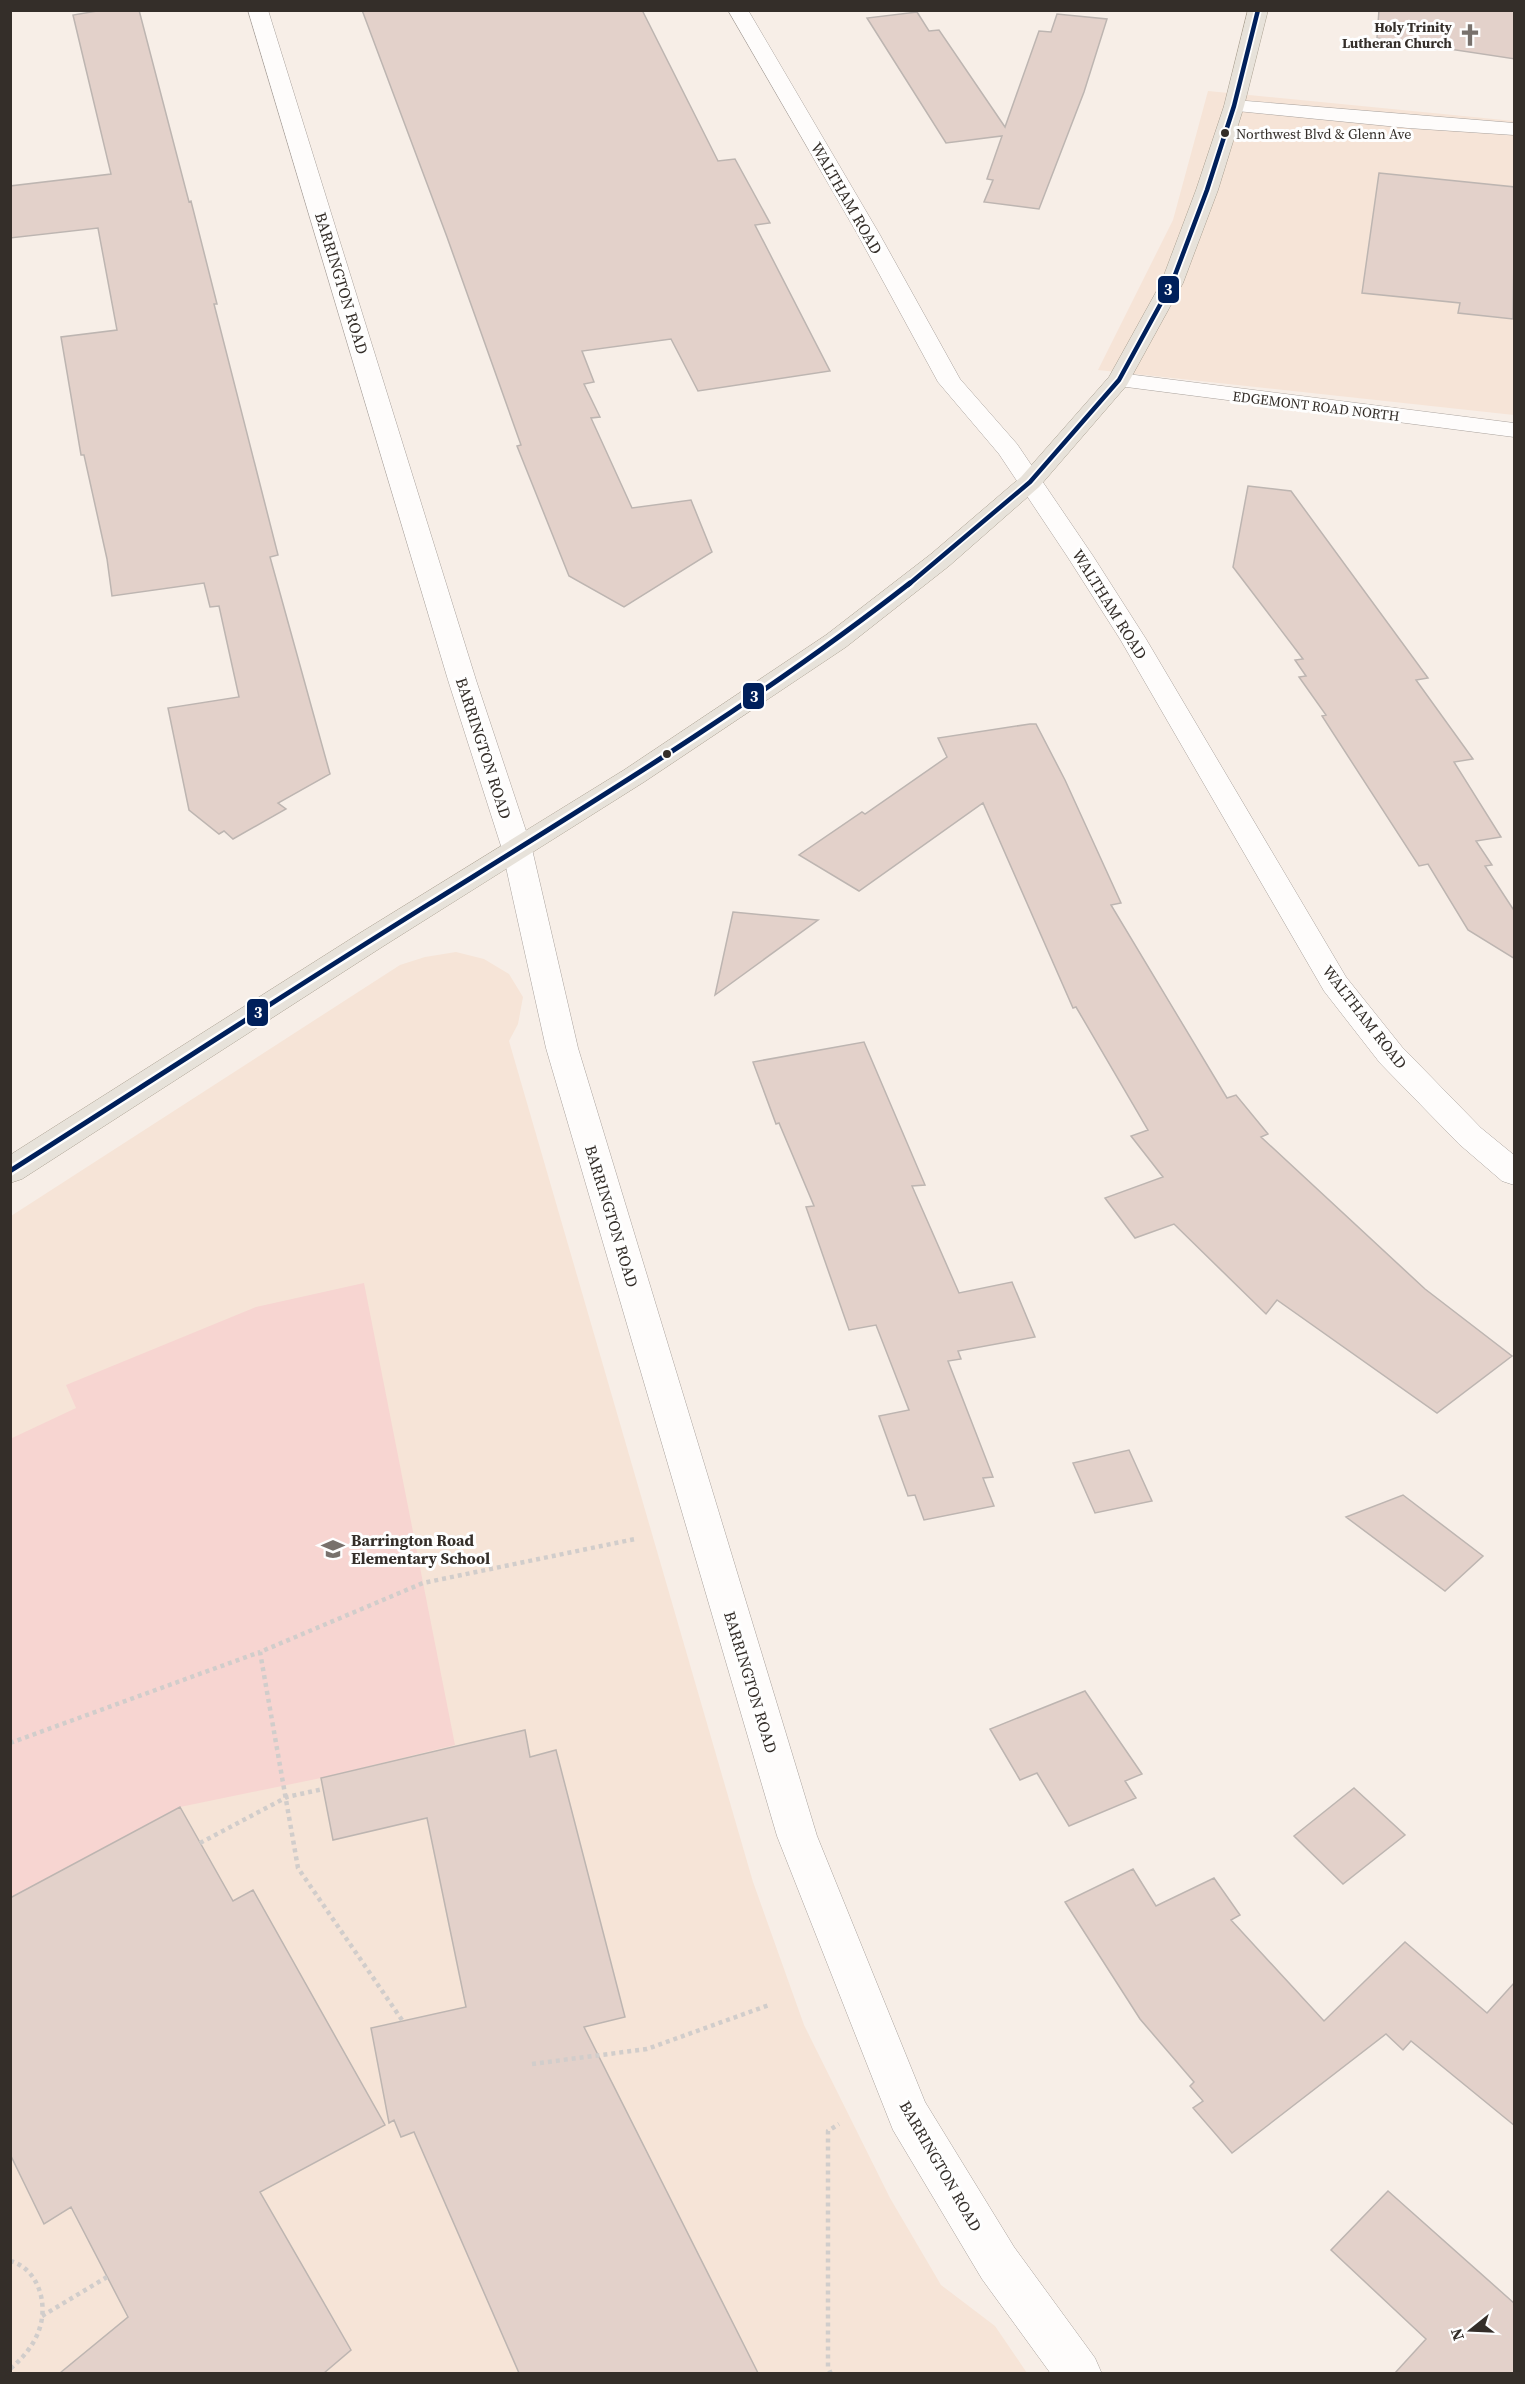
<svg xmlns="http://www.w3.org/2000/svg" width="1525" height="2384" viewBox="0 0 1525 2384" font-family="'Source Serif 4',serif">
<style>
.built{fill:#f6e4d7}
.green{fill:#f7d5d1}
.building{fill:#e3d1ca;stroke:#bdb5b1;stroke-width:1.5}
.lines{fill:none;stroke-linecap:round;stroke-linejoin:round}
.minor-casing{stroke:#a9a29d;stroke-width:1}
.major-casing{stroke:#aba192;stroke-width:1}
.path{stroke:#d1cdcb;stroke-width:4.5;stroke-dasharray:4 4;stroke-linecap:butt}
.minor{fill:#fefcfb;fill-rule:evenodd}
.major{fill:#e7e2da;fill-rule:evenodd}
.bus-1-far1-casing{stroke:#fefefe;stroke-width:8}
.bus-1-casing{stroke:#fefefe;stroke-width:10}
.bus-1-far1{stroke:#00205b;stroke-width:4.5}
.bus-1{stroke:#00205b;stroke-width:5}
.bus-dot{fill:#342e29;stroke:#fefefe;stroke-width:2}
.labels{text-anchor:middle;stroke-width:6;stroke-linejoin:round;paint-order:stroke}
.far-poi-label{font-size:14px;font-weight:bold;fill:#342e29;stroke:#fefefe;text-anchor:end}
.bus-label{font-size:14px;fill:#342e29;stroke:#fefefe;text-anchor:start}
.far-street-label{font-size:14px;fill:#342e29;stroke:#fefefe}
.street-label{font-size:16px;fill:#342e29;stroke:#fefefe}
.poi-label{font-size:16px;font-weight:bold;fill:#342e29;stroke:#fefefe;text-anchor:start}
.line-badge{stroke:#fefefe;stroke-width:2}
.badge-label{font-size:16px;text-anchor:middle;font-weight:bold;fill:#fff}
</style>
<rect width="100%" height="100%" fill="#f7eee7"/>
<!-- built -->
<path class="built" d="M1208,91L1514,121V415L1098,370L1173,220Z
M456,952L484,959L509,974L523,997L518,1024L509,1041L753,1882L804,2025L890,2198L941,2285L995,2326L1027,2373L11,2374V1216L400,965L425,957Z"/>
<!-- green -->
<path class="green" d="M364,1283L455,1745L321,1778L180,1807L11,1898L10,1439L76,1408L66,1385L256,1307Z"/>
<!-- building -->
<path class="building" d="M103,10H139L189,202L191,201L217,304H214L278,555L270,557L330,774L278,803L286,809L233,839L224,831L219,834L189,810L168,708L239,697L219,606L210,607L204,583L112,596L107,559L84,455H81L61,337L117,330L98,228L10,238V186L111,174L73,15Z
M362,10H642L718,161L735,159L770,223L755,225L830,371L698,391L671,339L582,351L594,382L584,384L600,417L591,418L632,508L691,500L712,552L624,607L569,576L517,446L521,445L447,237Z
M1379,10H1515V59L1377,38Z
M917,12L929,31L939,30L1005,127L1039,31L1051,32L1057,14L1107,19L1084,92L1039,209L984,202L993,180L987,179L1002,136L946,143L867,18Z
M1379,173L1515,187L1513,319L1458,313L1460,303L1362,293Z
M1248,486L1291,491L1428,678L1416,680L1473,759L1454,762L1501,837L1476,841L1492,865L1485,866L1515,912V959L1468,930L1428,864L1419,866L1322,716L1326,715L1299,677L1306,676L1295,660L1303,659L1233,567Z
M1030,724H1036L1065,780L1121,903L1111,905L1227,1098L1236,1095L1268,1134L1261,1137L1425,1289L1512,1356L1437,1413L1277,1300L1266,1314L1174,1224L1135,1238L1105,1198L1163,1177L1131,1136L1148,1130L1076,1007L1073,1008L983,803L859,891L799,855L862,812L865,814L947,757L938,738Z
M733,912L818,920L715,995Z
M864,1042L925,1185L912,1186L959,1293L1012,1282L1035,1337L958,1351L961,1359L948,1361L993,1477L983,1478L994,1506L924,1520L915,1495L908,1496L879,1416L909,1410L876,1325L849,1330L806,1207L814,1206L779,1123L776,1124L753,1062Z
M1129,1450L1152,1501L1095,1513L1073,1463Z
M1403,1495L1483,1556L1445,1591L1346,1517Z
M1085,1691L1142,1774L1125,1781L1136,1798L1069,1826L1037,1773L1020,1780L990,1729Z
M525,1730L530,1757L556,1750L625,2017L584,2027L758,2373H519L414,2132L401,2137L394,2120L389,2123L371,2028L466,2007L427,1818L333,1840L321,1778Z
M1354,1788L1405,1835L1343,1884L1294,1836Z
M180,1807L233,1901L253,1890L385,2125L260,2192L351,2350L324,2373H60L128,2317L71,2207L44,2224L10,2154V1898Z
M1133,1869L1156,1906L1214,1878L1240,1915L1231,1920L1324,2021L1405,1942L1487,2013L1515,1982V2126L1411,2041L1403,2050L1386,2034L1232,2153L1193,2108L1203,2101L1190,2086L1194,2082L1140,2019L1065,1902Z
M1388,2191L1515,2304V2373H1395L1426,2339L1331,2250Z"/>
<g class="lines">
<!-- minor casing -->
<g class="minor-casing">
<path id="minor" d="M248,10H268L476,680L532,849L578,1048L817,1836L925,2102L1014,2247L1095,2358L1102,2374H1051L982,2279L893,2130L777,1836L546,1048L502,849L448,680Z
M728,10H748L880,235L960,379L1017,444L1093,556L1146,639L1346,977L1402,1047L1481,1128L1514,1155V1185L1502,1181L1459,1144L1380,1063L1324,991L1120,639L1067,556L999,454L938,382L858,235Z
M1234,100L1514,123V135L1408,128L1227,110L1224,106L1227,102Z
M1119,373L1514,423V437L1111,385L1107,380L1111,375Z"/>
</g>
<!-- major casing -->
<g class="major-casing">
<path id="major" d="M1248,10H1268L1244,106L1218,190L1183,283L1127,385L1039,487L949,566L846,647L644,782L382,947L22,1179L10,1183V1155L360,933L624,770L826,635L931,554L1021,477L1109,377L1161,283L1196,190L1224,106Z"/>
</g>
<!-- path -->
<path class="path" d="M10,1743L260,1652
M200,1843L287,1797L323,1789
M402,2020L298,1868L260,1652L423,1583L635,1539
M532,2064L647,2049L769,2005
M10,2261C37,2268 48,2301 40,2327C35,2344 23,2358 10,2369
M42,2316L107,2277
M831,2374L828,2367V2131L839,2124"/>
<!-- minor -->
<use href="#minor" class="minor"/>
<!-- major -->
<use href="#major" class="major"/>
<!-- bus-1-far1 casing -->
<g class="bus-1-far1-casing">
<path id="bus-1-far1" d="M908,585L1030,482L1119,380L1172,283L1207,190L1234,106L1258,10"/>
</g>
<!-- bus-1 casing -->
<g class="bus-1-casing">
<path id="bus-1" d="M10,1171C150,1082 289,991 429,904C593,802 758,702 910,583"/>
</g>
<!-- bus-1-far1 -->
<use href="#bus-1-far1" class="bus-1-far1"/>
<!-- bus-1 -->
<use href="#bus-1" class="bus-1"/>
</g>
<!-- icons -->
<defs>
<g id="church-bare" transform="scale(1.8)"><path d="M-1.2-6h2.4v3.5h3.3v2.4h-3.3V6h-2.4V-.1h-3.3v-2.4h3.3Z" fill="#78716c" stroke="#fefefe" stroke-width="2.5" paint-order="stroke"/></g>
<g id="school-bare" transform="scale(1.8)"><path d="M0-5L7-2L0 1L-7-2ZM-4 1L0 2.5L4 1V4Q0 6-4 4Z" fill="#78716c" stroke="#fefefe" stroke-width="2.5" paint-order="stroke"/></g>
</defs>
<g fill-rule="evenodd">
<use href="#church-bare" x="1470" y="35"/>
<use href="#school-bare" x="333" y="1549"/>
</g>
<!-- markers -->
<g class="bus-dot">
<circle cx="1225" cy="133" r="5"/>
<circle cx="667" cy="754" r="5"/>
</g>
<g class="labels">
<!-- far-poi labels -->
<g class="far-poi-label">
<text x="1452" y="32">Holy Trinity<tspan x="1452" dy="16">Lutheran Church</tspan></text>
</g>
<!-- bus labels -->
<g class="bus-label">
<text x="1236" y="139">Northwest Blvd &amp; Glenn Ave</text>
</g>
<!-- far-street labels -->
<g class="far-street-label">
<text transform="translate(1316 406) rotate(7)" y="5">EDGEMONT ROAD NORTH</text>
</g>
<!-- street labels -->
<g class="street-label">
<text transform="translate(847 198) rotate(60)" y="6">WALTHAM ROAD</text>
<text transform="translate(342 283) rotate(73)" y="6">BARRINGTON ROAD</text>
<text transform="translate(1110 604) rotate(58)" y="6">WALTHAM ROAD</text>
<text transform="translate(484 748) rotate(72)" y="6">BARRINGTON ROAD</text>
<text transform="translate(1365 1017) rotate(52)" y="6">WALTHAM ROAD</text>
<text transform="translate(612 1216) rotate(73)" y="6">BARRINGTON ROAD</text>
<text transform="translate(751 1682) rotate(73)" y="6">BARRINGTON ROAD</text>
<text transform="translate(941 2166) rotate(60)" y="6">BARRINGTON ROAD</text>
</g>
<!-- poi labels -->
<g class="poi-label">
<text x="351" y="1546">Barrington Road<tspan x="351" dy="18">Elementary School</tspan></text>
</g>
</g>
<g class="line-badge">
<rect x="1157" y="275" width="23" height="29" rx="6" fill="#00205b"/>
<rect x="742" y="682" width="23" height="28" rx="6" fill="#00205b"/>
<rect x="246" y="998" width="23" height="29" rx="6" fill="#00205b"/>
</g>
<g class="badge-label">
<text x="1168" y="295">3</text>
<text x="754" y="702">3</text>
<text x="258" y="1018">3</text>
</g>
<!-- border -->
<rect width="1525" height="2384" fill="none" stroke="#342e29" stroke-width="24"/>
<!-- north arrow -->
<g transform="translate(1471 2330) rotate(252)" stroke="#fefefe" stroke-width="4.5" paint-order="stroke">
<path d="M0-4.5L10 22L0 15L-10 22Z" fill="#342e29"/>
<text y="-9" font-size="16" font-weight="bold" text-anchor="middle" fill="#342e29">N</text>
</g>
</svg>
